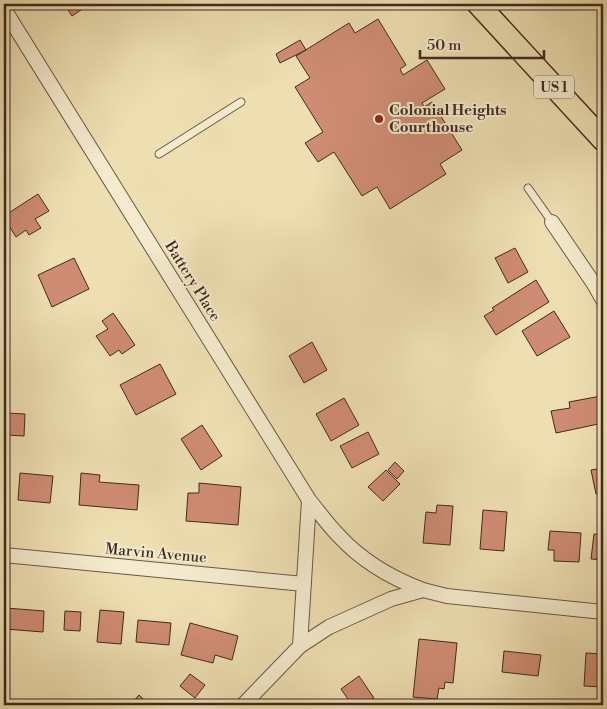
<svg xmlns="http://www.w3.org/2000/svg" width="607" height="709" viewBox="0 0 607 709" font-family="'Libre Bodoni',serif">
<style>
.building{fill:#cf8c74;stroke:#3e2b21}
.lines{fill:none;stroke-linecap:round;stroke-linejoin:round}
.service-casing{stroke:#6a5845;stroke-width:9}
.minor-casing{stroke:#6a5845;stroke-width:16}
.primary-casing{stroke:#3e2b21;stroke-width:24}
.service{stroke:#f4eacd;stroke-width:7}
.minor{stroke:#f4eacd;stroke-width:14}
.primary{stroke:#eedfb2;stroke-width:21}
.poi-dot{fill:#8f2418;stroke:#f4eacd;stroke-width:2}
.labels{text-anchor:middle;stroke-width:4;stroke-linejoin:round;paint-order:stroke}
.shield{fill:#f4eacd;stroke:#756455;stroke-width:1}
.shield-label{font-size:14px;font-weight:bold;fill:#3e2b21}
.poi-label{font-size:15px;font-weight:bold;fill:#3e2b21;stroke:#f4eacd;text-anchor:start}
.street-label{font-size:15px;fill:#3e2b21;stroke:#f4eacd}
</style>
<rect width="100%" height="100%" fill="#eedfb2"/>
<filter id="stains"><feTurbulence type="fractalNoise" baseFrequency=".004" numOctaves="4"/><feColorMatrix values="0 0 0 0 .2 0 0 0 0 .09 0 0 0 0 .02 0 0 0 .5 -.17"/></filter>
<radialGradient id="worn" r=".72"><stop offset=".6" stop-color="#630" stop-opacity="0"/><stop offset="1" stop-color="#630" stop-opacity=".3"/></radialGradient>
<!-- building -->
<path class="building" d="M64,4H90L72,16Z
M378,19L406,65L400,69L403,75L427,60L445,89L422,103L424,107L432,102L462,150L440,164L446,174L390,209L377,187L362,196L334,152L318,162L305,143L323,132L295,87L310,78L296,56L349,23L355,33Z
M300,40L306,50L280,63L276,54Z
M38,194L49,211L35,219L41,228L29,235L26,230L16,237L4,218V216Z
M515,248L528,272L508,283L495,258Z
M74,258L89,289L52,307L38,275Z
M536,280L549,302L496,335L484,316L494,310L492,308Z
M554,311L570,337L537,356L522,331Z
M113,313L135,345L122,354L119,350L110,356L96,336L108,329L102,321Z
M312,342L327,370L304,383L289,356Z
M160,364L176,394L136,415L120,385Z
M601,396L603,409V423L556,433L551,411L570,408L569,402Z
M344,398L359,425L331,441L316,414Z
M6,413L25,414L24,436L5,435Z
M202,425L222,456L201,470L181,439Z
M368,432L379,454L352,468L340,446Z
M395,462L404,471L397,479L388,470Z
M603,468V492L596,494L591,470Z
M386,470L400,484L383,501L368,487Z
M20,473L53,476L50,503L18,500Z
M81,473L100,475L99,482L139,485L137,510L79,505Z
M199,483L241,487L238,525L186,521L188,493H199Z
M437,505L453,506L450,545L423,543L426,512L436,513Z
M483,510L507,512L504,551L480,549Z
M550,531L581,533L579,562L554,561V550H548Z
M594,534L603,535V560L591,559Z
M6,608L44,611L43,632L5,629Z
M100,610L124,612L121,644L97,642Z
M65,611L81,612L80,631L64,630Z
M138,620L171,623L169,645L136,642Z
M190,623L238,636L232,660L215,655L213,663L181,655Z
M419,639L457,643L453,683L445,682L444,689L439,688L437,699L413,697Z
M504,651L541,655L538,676L502,672Z
M586,653L603,654V687L584,686Z
M190,674L205,685L195,698L180,686Z
M359,676L374,698L368,701L371,705H352L341,689Z
M139,695L150,705H130Z"/>
<g class="lines">
<!-- service casing -->
<g class="service-casing">
<path id="service" d="M159,154L241,102
M528,188L552,222"/>
</g>
<!-- minor casing -->
<g class="minor-casing">
<path id="minor" d="M4,9L309,500L300,646L243,705
M552,222L594,284L603,300
M309,500C319,512 328,525 339,536C362,561 391,578 423,590
M4,555L304,584
M300,646L329,627L391,599L423,590L447,596L603,612"/>
</g>
<!-- primary casing -->
<g class="primary-casing">
<path id="primary" d="M478,4L603,140"/>
</g>
<!-- service -->
<use href="#service" class="service"/>
<!-- minor -->
<use href="#minor" class="minor"/>
<!-- primary -->
<use href="#primary" class="primary"/>
</g>
<!-- markers -->
<circle class="poi-dot" cx="379" cy="119" r="5"/>
<g class="labels">
<!-- shield labels -->
<rect class="shield" x="534" y="75.5" width="40" height="23" rx="4"/>
<g class="shield-label">
<text x="554" y="92">US 1</text>
</g>
<!-- poi labels -->
<g class="poi-label">
<text x="389" y="115">Colonial Heights<tspan x="389" dy="17">Courthouse</tspan></text>
</g>
<!-- street labels -->
<g class="street-label">
<text transform="translate(193 281) rotate(58)" y="5">Battery Place</text>
<text transform="translate(156 553) rotate(5)" y="5">Marvin Avenue</text>
</g>
</g>
<!-- margin -->
<rect width="607" height="709" fill="none" stroke="#eedfb2" stroke-width="20"/>
<rect x="5" y="5" width="597" height="699" fill="none" stroke="#3e2b21" stroke-width="2.5"/>
<rect x="10" y="10" width="587" height="689" fill="none" stroke="#3e2b21"/>
<!-- scale -->
<path d="M420 50v8h124v-8" fill="none" stroke="#3e2b21" stroke-width="2.5"/>
<text x="427" y="50" font-size="15" fill="#3e2b21" stroke="#f4eacd" stroke-width="4" paint-order="stroke">50 m</text>
<rect width="100%" height="100%" filter="url(#stains)"/>
<rect width="100%" height="100%" fill="url(#worn)"/>
</svg>
